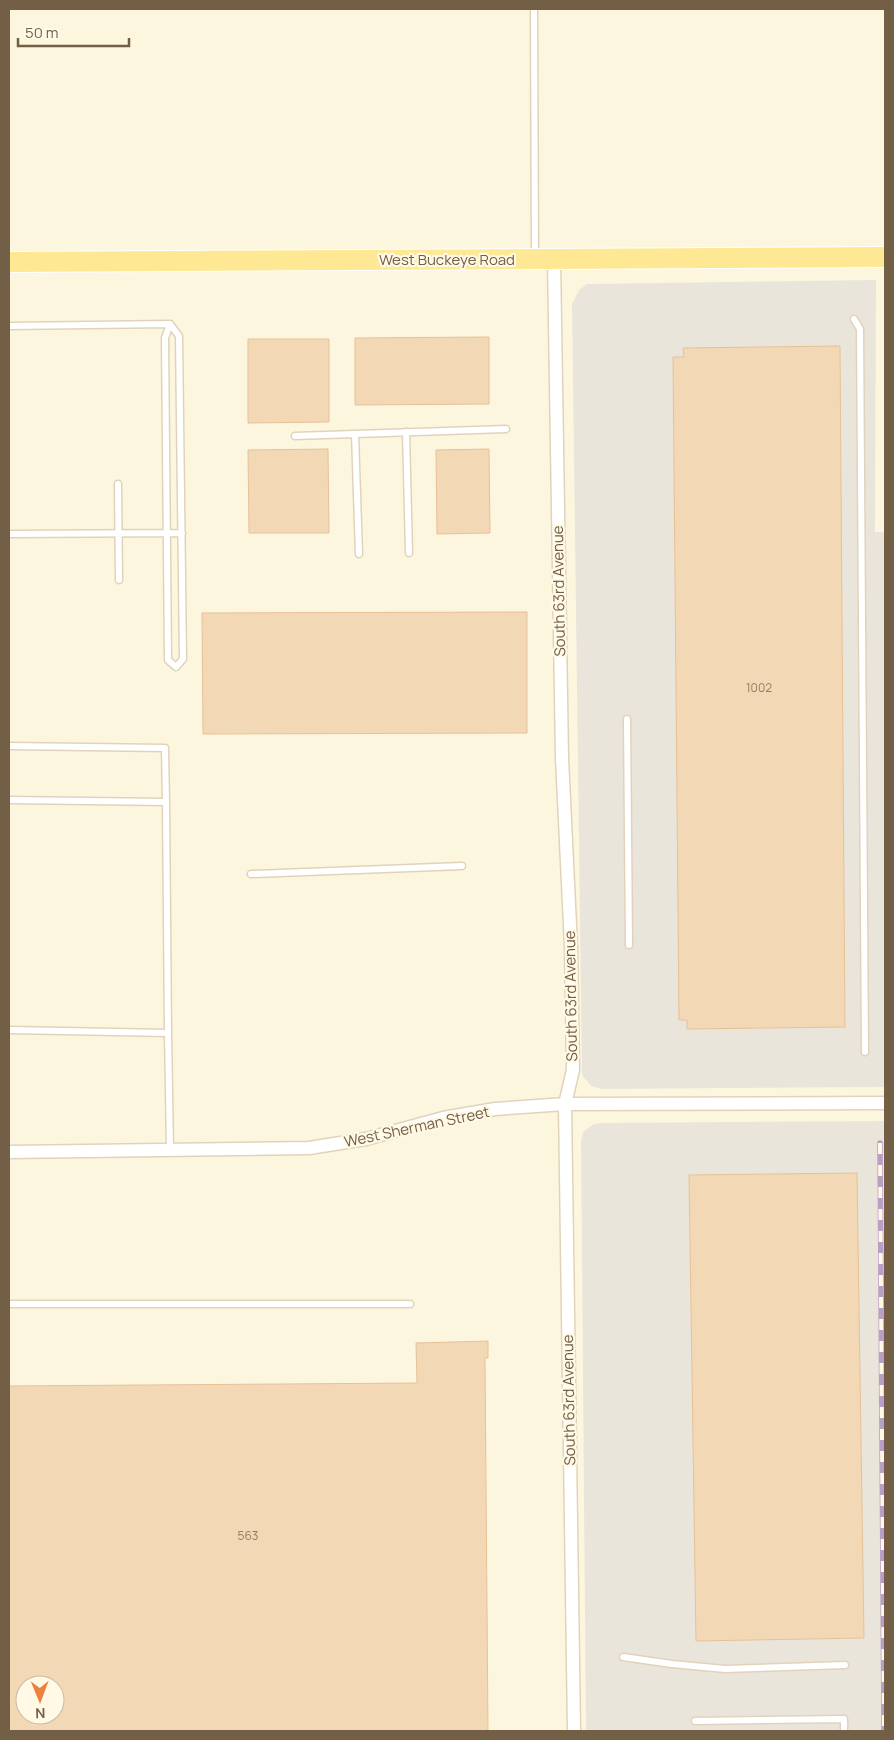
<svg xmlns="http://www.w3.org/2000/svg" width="894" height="1740" viewBox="0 0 894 1740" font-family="Manrope,sans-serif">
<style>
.industrial{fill:#eae5db}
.building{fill:#f3d8b6;stroke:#e6c196;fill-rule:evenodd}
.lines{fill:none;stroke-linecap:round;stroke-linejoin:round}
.service-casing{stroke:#e1d3bb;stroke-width:9}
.minor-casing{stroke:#e1d3bb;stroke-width:15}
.primary-casing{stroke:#fff;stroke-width:22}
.service{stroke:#fff;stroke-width:6}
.minor{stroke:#fff;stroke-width:12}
.primary{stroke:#fee894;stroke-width:20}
.rail-casing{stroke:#ba9ec5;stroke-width:5.5}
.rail{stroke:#fff9e5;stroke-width:4;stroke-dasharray:11;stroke-linecap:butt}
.labels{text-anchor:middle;stroke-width:4.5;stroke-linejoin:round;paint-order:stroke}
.number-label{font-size:12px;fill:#937c62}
.street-label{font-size:15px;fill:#735e46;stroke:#fff9e5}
</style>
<rect width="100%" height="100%" fill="#fdf6df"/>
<!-- industrial -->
<path class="industrial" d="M876,280L875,532H885V1087L602,1089L591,1086L582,1075L572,304L579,290L587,284Z
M885,1121V1731H586L581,1142L583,1132L594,1124L602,1123Z"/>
<!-- building -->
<path class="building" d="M489,337V404L355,405V338Z
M248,339H329V422L248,423Z
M840,346L845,1027L687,1029V1020H679L673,357H684L683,348Z
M328,449L329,533H249L248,450Z
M489,449L490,533L437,534L436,450Z
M527,612V733L203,734L202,613Z
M857,1173L864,1638L696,1641L689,1175Z
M488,1341V1358H485L488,1731H9V1386L417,1383L416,1343ZM25,1685H55V1715H25Z"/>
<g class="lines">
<!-- service casing -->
<g class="service-casing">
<path id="service" d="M534,9L535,257
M854,319L860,329L865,1052
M170,324L179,336L183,659L176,667L168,660L165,338Z
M9,326L170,324
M406,432L409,553
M355,434L359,554
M295,436L506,429
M118,484L119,580
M9,534L182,533
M627,719L629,945
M9,746L165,748L166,802
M9,800L166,802L168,1033
M251,874L462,866
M9,1030L168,1033L170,1150
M9,1304H410
M623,1657L672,1664L725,1669L845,1665
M695,1721L844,1719V1731"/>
</g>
<!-- minor casing -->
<g class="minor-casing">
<path id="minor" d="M554,259L562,758L571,946L573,1070L565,1104L574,1731
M9,1152L309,1148L366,1139L443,1118L495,1109L565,1104L885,1103"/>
</g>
<!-- primary casing -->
<g class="primary-casing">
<path id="primary" d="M9,262L885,257"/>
</g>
<!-- service -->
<use href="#service" class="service"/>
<!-- minor -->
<use href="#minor" class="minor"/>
<!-- primary -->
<use href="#primary" class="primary"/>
<!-- rail casing -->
<g class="rail-casing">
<path id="rail" d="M880,1143L884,1731"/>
</g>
<!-- rail -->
<use href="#rail" class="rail"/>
</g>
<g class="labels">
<!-- number labels -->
<g class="number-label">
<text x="759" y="692">1002</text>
<text x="248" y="1540">563</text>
</g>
<!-- street labels -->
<g class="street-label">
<text x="447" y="265">West Buckeye Road</text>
<text transform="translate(559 591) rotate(-91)" y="5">South 63rd Avenue</text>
<text transform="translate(571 996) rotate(-91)" y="5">South 63rd Avenue</text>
<text transform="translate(417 1127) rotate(-12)" y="5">West Sherman Street</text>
<text transform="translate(569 1400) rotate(-91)" y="5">South 63rd Avenue</text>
</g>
</g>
<!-- border -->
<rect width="894" height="1740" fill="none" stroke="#735e46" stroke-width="20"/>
<!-- north arrow -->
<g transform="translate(40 1700) rotate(179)"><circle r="24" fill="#fff9e5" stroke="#c7bba5"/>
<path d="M0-4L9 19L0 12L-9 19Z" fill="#eb823f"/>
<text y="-8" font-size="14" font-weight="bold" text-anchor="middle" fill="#735e46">N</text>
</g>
<!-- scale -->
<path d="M18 38v8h111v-8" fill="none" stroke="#735e46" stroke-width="2.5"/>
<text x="25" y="38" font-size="15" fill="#735e46" stroke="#fff9e5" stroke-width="4" paint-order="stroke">50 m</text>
</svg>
